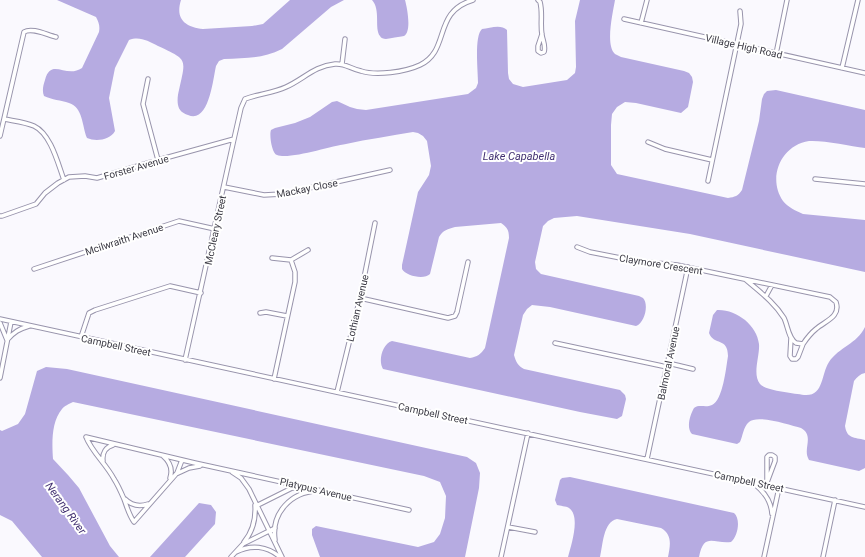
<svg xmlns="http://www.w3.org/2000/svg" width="865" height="557" viewBox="0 0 865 557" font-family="Roboto,sans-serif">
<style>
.water{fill:#b6abe1}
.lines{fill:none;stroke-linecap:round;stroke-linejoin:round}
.minor-casing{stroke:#9894ac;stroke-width:5.5}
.minor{stroke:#fff;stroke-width:3.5}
.labels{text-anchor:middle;stroke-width:4;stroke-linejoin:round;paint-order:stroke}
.street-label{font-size:10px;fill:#3b3a44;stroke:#fff}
.water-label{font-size:11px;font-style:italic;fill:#423071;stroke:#fff}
</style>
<rect width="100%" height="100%" fill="#faf9fe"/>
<!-- water -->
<path class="water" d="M57,0H181C175,19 185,27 203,29L252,26L263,24L290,0H344L331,7L282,49C262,59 245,58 224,59L219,61L216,66C213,79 209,124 188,115C182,113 179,110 178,105C177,100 178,94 179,90C186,58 188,60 158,46C148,41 140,36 129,40L115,68L109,98L115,131C110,140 96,142 87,138C82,126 83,107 69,103C61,100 52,100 44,96C42,91 43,86 45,80C51,57 66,79 82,68L99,32C100,26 99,23 96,17Z
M372,0H405C407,7 412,32 404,36C401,37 395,37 392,38C388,39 382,40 380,36C374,28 381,10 372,0Z
M580,0H615C613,12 605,45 615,54C617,55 619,56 621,57L684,71L689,73L692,77L693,82L688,107L681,113L636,103L625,102L617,107L612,114L611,125V165L617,174L728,198C735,197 738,196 742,190L759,121L762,99L764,94L767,91L776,90L865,110V148C850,146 823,140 809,141C781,145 767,178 783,201C788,207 796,211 803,214L865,220V272L690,234L577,216L554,218L548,221L543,226L535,262L536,269L541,274L639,296L643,298C649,304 645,323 636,326L550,307L532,305L527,309L523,315L514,355C516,362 518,366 524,369L620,390L625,395L626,399L622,416L617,419L580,412L383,369C378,361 382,344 392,341L470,358C477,357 481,354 485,348L509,238C509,230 507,227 501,223L455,227C448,229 443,230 439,237L430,274C424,280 406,276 402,269V265L418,192L429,175L431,166L427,141L423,136L418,133L413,132C391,136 368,139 346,144C331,146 289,160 277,155C272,154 269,135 271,130L275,128L295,123L310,117L332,102L337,101L350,107L357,109L366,110L468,94L476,88L478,83C478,71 474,36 482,29C490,28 501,24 507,30L508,73L509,79L513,84L523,87L567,80L575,73L576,67L575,21Z
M717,310C736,309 757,325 759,344C760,356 752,374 760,384C766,391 794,393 804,395C824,397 821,374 829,362C839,347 857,344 865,327V373C860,374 857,377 854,381L845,426C847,439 854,437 865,440V468L859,471L809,460C802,449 815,436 801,428C790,425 757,414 749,422C743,427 743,436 740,442L737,444L692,434C686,428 690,415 694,408C699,404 706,408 712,405C723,400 726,368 728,356C728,337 714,346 709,333L713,315Z
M46,367L67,369L467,457L476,463L480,473L479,488L465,557H320L312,535V529L316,526L418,547L434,542L440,534L445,518L446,496L440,482L424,476L73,402C69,404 64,406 62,409C51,422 52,444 53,459L68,475L79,488L110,546L119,557H42L12,521L0,515V430L2,431L18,424L25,414L37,371Z
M570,477L734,513C741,519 738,536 731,542C713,544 704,532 699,557H668C670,546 673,535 661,528L617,519C603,522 603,545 600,557H568C571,546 581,516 569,508C566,506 560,506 557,505L555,500L560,480L562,478Z
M199,503L211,505L216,512L215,524L185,557H150Z"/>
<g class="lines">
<!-- minor casing -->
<g class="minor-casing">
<path id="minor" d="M538,0L540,2C543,13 540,24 542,35C543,41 546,46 544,52L541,53L538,51V46L542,34
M624,19L865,73
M641,23L647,0
M776,54L787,0
M342,64L345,39
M842,68L858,0
M148,79L143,104L158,160
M4,119C14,121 25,122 34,126C51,134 58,164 64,180
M0,136L24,32C32,27 47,35 56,37
M648,142L665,149L712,160
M815,179L865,184
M708,181L741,24L740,11
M224,187L264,195L282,194L390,170
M0,216H2L36,204L45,193L58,183L69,177L85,176L97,178L158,160L234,139
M577,247L590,252L636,261L677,265L830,297L836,302C841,317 825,321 816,329C811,333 807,338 803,344L796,343C788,338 788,326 784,318C774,302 760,292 746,280
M272,258L291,260L308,250
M34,269L179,221L215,229
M766,296L772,285
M360,298L448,318L455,316L457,312L468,262
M260,313L266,312L287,316
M0,319L865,507
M0,323L7,340C14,332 19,329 29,326
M81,337L89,313L95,310L170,286L201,293
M791,338L790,356L792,359H796L798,357L803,344
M555,343L667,367
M185,360L234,139L241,108L245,99C258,94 273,93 286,87C304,79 314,66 335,64C345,63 351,69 361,71C376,76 405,72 420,65C451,50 432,12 473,0
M668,363L693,369
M0,378L11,322
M274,379L295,282V272L291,260
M337,392L360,298L375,223
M86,437L195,463L409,510
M86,437C92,452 106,464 114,479C118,485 121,492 124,499C127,507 129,515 134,522L177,473L182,460
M163,456C170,462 173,469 170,478
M647,459L688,267
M103,461C102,453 106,447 113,445
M232,472L241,478L249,489L282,557
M176,474L189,468L200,466
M753,483C764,491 771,500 772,514
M766,485L775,461V457L772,455H769L767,457V480
M125,499C131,505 139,507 148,504
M256,506L292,488L299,487
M508,527L535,532
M275,540C271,513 291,492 317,491
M244,542C253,531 256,519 255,505
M236,552C251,544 267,546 280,557
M231,557L243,544L275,528
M501,557L528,433
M764,557L779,488
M823,557L835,500"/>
</g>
<!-- minor -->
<use href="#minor" class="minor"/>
</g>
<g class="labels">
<!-- street labels -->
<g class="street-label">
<text transform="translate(744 46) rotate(13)" y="4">Village High Road</text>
<text transform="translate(136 167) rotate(-16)" y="4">Forster Avenue</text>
<text transform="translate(307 188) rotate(-11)" y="4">Mackay Close</text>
<text transform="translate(215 230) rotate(-78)" y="4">McCleary Street</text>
<text transform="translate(124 239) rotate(-18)" y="4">Mcilwraith Avenue</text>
<text transform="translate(661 264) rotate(9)" y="4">Claymore Crescent</text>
<text transform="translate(357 308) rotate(-77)" y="4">Lothian Avenue</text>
<text transform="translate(116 345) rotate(12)" y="4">Campbell Street</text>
<text transform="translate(668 363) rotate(-78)" y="4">Balmoral Avenue</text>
<text transform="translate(433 413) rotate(12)" y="4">Campbell Street</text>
<text transform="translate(749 481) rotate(12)" y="4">Campbell Street</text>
<text transform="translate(316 489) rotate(13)" y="4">Platypus Avenue</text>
</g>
<!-- water labels -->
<g class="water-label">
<text x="519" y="160">Lake Capabella</text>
<text transform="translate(66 508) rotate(54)" y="4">Nerang River</text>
</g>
</g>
</svg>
